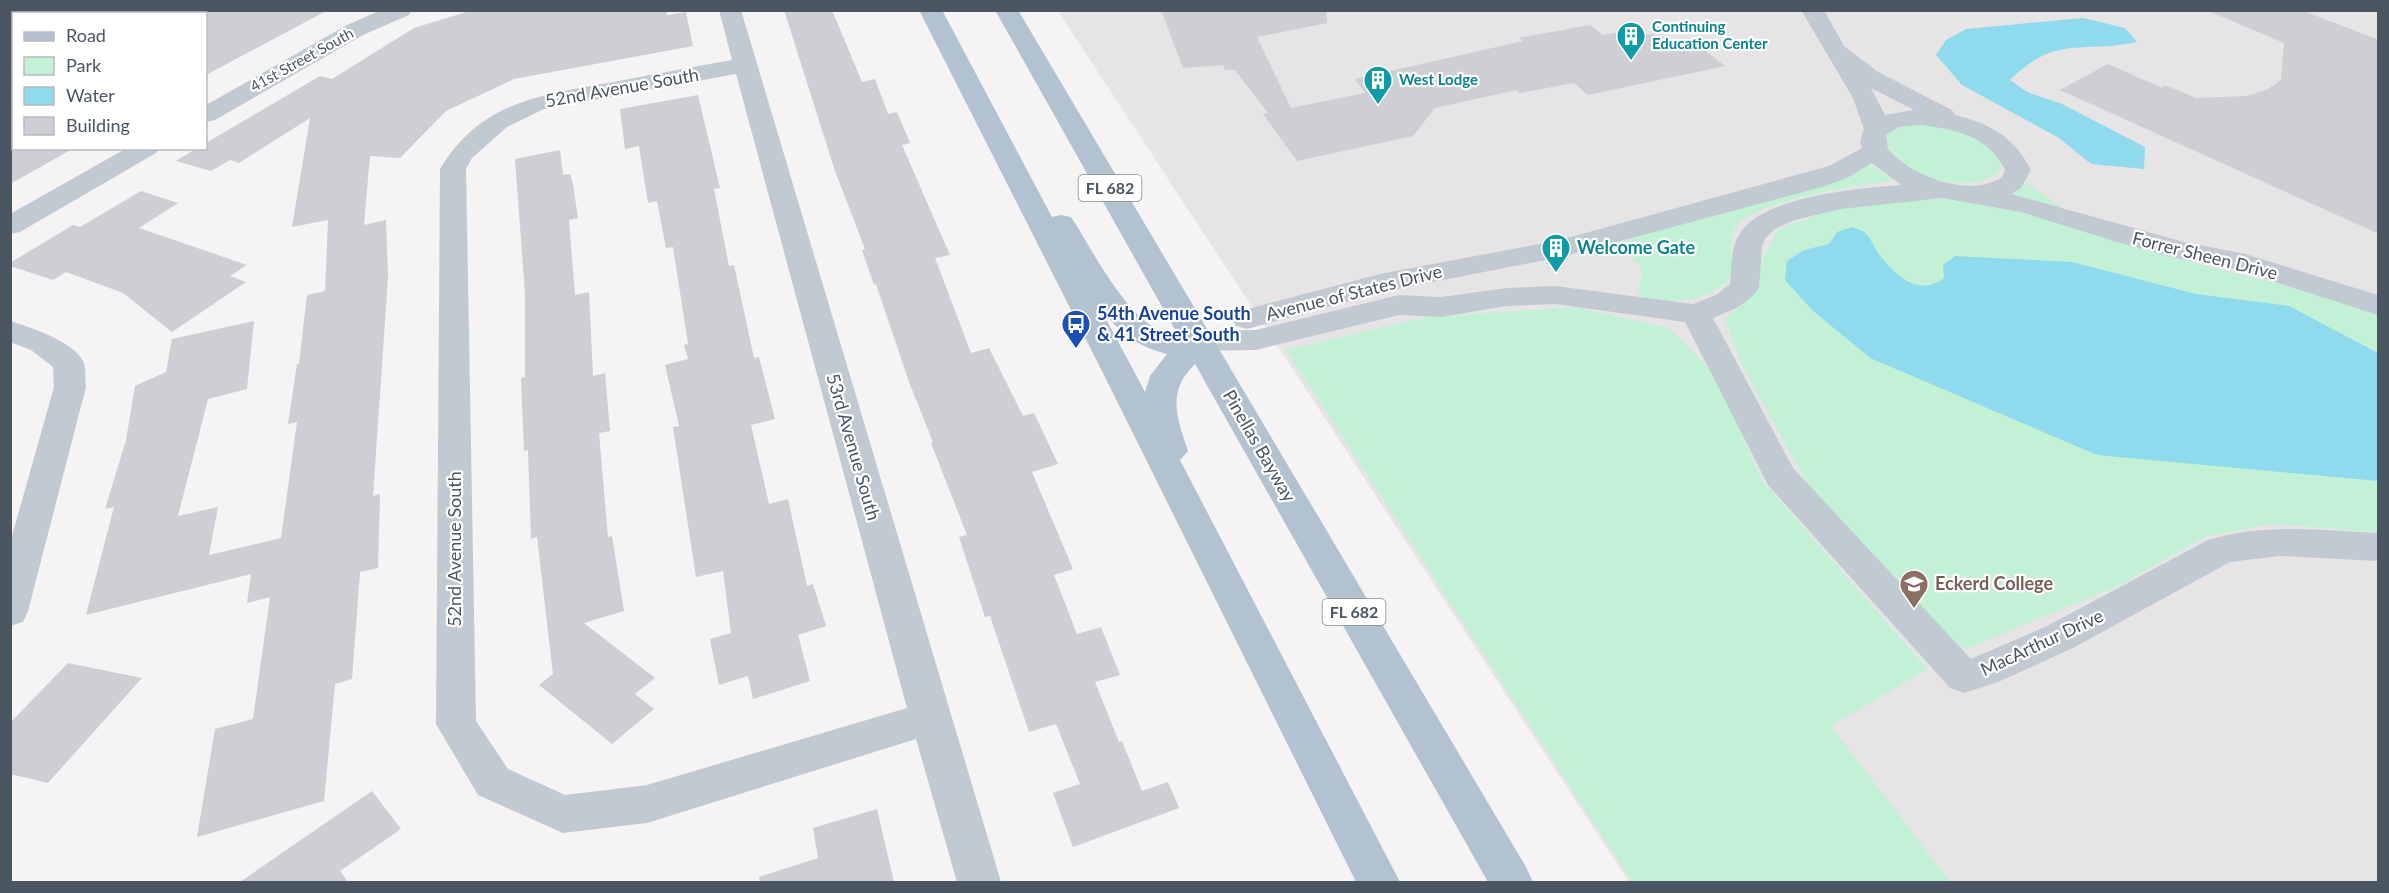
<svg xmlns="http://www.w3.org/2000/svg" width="2389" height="893" viewBox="0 0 2389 893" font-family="Lato,sans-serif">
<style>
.education{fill:#e6e4e5}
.green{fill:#c3f1d5}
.water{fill:#90daee}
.building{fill:#cdcfd5}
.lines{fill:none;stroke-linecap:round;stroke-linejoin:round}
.street{fill:#c1cad2;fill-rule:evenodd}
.primary{fill:#b3c2d1;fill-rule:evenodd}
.labels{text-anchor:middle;stroke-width:4.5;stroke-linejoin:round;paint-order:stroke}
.far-culture-label{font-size:15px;font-weight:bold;fill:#0d838f;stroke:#fff;text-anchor:start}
.far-street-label{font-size:15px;fill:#4a5661;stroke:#fff}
.shield{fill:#fff;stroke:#808990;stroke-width:1.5}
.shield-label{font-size:16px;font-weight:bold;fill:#4a5661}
.street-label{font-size:18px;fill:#4a5661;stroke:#fff}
.culture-label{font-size:18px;font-weight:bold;fill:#0d838f;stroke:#fff;text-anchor:start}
.transit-label{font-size:18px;font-weight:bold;fill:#164399;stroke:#fff;text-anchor:start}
.education-label{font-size:18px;font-weight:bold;fill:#785e54;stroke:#fff;text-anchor:start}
</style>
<rect width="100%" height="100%" fill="#f5f3f3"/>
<!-- education -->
<path class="education" d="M1058,11H2378V882H1629Z"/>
<!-- green -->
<path class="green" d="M1936,122L1986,141L2002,162L2000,171C1949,212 1842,136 1904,124C1914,121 1926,123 1936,122Z
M1869,164L1892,179L1887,182C1857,184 1754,202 1737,225C1727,238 1732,261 1732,276C1709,301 1676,305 1644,299L1638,292L1642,277L1640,265L1612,243Z
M2024,184L2030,185L2061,207L2060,210L2005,194Z
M1896,198H1959L2061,221L2171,257L2327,296L2378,314V532L2270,524L2204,537L2120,585L1966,649L1915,613L1812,492L1742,365L1725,319L1758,289L1761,262L1779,229L1832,210Z
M1574,307L1669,328L1715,375L1761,479L1927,669L1831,726L1950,882H1632L1286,350L1427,317Z"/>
<!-- water -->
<path class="water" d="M2083,18L2125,28L2137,42C2082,54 2056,34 2010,80L2027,92L2062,104L2145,147L2144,169L2091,164L2059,138L1962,85L1936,55L1946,40L1966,29Z
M1852,227C1856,229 1862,230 1865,233C1871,238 1874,247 1878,253C1895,275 1918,298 1944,278L1943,265L1955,256L2072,262L2196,294L2289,306L2378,353V481L2097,455L1870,358L1812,310L1785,280L1787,261L1804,250L1829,244L1837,232Z"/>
<!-- building -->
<path class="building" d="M206,10H328L206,75Z
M473,10H667V15L686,12L693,46L514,79L446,111L400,158L370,156L364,225L386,220L388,278L373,496L380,494L378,568L360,572L352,679L335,684L324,801L197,837L215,729L253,719L270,597L247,603L251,574L86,615L114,507L105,509L126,440L135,386L166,372L172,339L254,321L247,389L208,399L178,516L218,507L209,555L281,538L297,422L288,424L297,364H299L307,295L325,291L328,220L292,227L310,118L239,163L230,160L211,171L176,161L197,148H206V143L320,76L332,79L414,28Z
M784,10H832L862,82L875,79L888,114L897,112L910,143L902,145L950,255L935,258L971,353L989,348L1023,416L1034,413L1058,464L1032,472L1073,569L1054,575L1077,634L1101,627L1120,675L1095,682L1119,742L1122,741L1142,791L1168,782L1179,808L1073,847L1053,793L1080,784L1056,724L1029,732L990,616L985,617L959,537L967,535L931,443L933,442L909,382L876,284L874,285L862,250L865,249L835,171Z
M1161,10H1326L1327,23L1257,37L1291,108L1365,93L1355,79L1523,41L1519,38L1590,25L1603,35L1621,32L1626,36H1639L1658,33L1674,46L1694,42L1725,66L1588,95L1574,83L1520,93L1516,90L1435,108L1413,136L1297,161L1263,114L1268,113L1235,70H1225L1223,65L1183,68Z
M2206,10H2301L2379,40V234L2060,90L2108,64L2162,88L2165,85L2196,98L2247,96L2268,89L2281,80L2284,43Z
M698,95L720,188L714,189L729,266L734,265L754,358L759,357L775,419L751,425L769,504L788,499L807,586L813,584L826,626L798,635L810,681L753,699L748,676L719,685L710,639L731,633L723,571L696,577L673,427L679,426L665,365L688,359L684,345L688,344L673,247L666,248L657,201L648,203L639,146L625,149L620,109Z
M10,148H74L10,184Z
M560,150L563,175L570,174L573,184L578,218L569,220L575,295L589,292L593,376L605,373L610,431L599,433L608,537L612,536L624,611L584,623L655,678L635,694L654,709L612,744L539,685L553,674L537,537L531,539L528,450L524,451L521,378L525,377V294L515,159Z
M141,191L178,203L139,228L247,265L230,276L246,282L172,332L123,293L66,272L53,280L10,266V263L73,225L80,227Z
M68,663L142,678L48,783L10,774V723Z
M372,791L401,829L340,871L348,882H240Z
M877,809L894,882H760L759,877L818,858L813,828Z"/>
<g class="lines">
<!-- street -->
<path class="street" d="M93,10H119L117,14H91Z
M381,10H412L409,15L363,35L215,120L206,122V105L347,25Z
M719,10H741L1001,882H957L916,739L647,823L563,833L478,795L436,724L440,169C482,100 542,95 614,82C653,74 693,67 732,60ZM736,74L907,708L647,785L565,795L508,769L476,721L466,169L472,158L507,127L544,109Z
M1801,10H1824L1844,46L1878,72L1952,110L1955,115C1991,124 2014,137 2031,170L2021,188L2011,194L2184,242L2245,254L2378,295V315L2231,268L2184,260L2117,242L2021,212L1942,198L1841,209L1795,220L1775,229L1765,238L1762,247L1759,288C1748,304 1731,311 1713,318L1793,468L1971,659L2047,626L2208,540C2264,523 2321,530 2378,533V561L2280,556L2230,562L2073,648L1998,682L1964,693L1950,688L1768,485L1685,322L1555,304L1507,306L1441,317L1399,315L1256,350L1199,351L1188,348L1184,341L1188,334L1199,331L1256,330L1399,295L1441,297L1507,288L1555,286L1693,304L1716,295L1730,284C1732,268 1730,250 1739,235C1760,196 1861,188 1901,185L1872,163L1847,178L1822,187L1561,257L1382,292L1247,329L1236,326L1232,319L1236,312L1380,274L1560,240L1829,166L1862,148L1860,142L1864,129L1853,98ZM1871,88L1914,110L1885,115ZM1920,125C1954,129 1989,136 2005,170L2002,177C1971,199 1910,176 1888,149L1886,135L1899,127Z
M14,49V64L10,65V50Z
M127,148H160L156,153L20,232L10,234V214Z
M10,321C30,327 76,342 84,363C86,370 85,380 86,387L28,611L23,622L10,626V543L54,387L53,367L31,350L10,342Z"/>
<!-- primary -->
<path class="primary" d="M919,10H942L1052,217L1061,215L1071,217C1092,248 1134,337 1178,335L995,10H1018L1526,867L1533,882H1488L1195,364C1166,392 1177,417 1188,451L1180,460L1400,882H1356L1101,369ZM1099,306C1120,333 1134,345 1167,354L1150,376L1145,392Z"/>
</g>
<!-- icons -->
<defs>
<g id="building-pin" transform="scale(1.5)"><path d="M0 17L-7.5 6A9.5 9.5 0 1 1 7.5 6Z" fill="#0f9aa8" stroke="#fff"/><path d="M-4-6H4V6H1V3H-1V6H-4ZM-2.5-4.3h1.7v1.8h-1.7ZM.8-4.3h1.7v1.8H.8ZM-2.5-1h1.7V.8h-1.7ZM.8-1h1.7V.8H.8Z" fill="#fff"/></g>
<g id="bus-pin" transform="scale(1.5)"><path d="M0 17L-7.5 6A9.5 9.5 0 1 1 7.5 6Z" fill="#1a4fb4" stroke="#fff"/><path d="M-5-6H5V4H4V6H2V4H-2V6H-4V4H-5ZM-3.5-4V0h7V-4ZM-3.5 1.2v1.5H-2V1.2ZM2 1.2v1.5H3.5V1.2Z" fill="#fff"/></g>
<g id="university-pin" transform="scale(1.5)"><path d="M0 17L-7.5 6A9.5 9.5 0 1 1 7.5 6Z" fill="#8d6e63" stroke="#fff"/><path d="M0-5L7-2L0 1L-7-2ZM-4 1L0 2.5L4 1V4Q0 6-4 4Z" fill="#fff"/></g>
</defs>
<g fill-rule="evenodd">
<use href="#building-pin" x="1631" y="36"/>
<use href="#building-pin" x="1378" y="80"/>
<use href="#building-pin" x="1556" y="248"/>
<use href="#bus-pin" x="1076" y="324"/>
<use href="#university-pin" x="1914" y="584"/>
</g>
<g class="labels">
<!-- far-culture labels -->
<g class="far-culture-label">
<text x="1652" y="32">Continuing<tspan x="1652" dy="17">Education Center</tspan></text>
<text x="1399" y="85">West Lodge</text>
</g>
<!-- far-street labels -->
<g class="far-street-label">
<text transform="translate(302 60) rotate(-29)" y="5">41st Street South</text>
</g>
<!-- shield labels -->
<g class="shield">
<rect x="1078.5" y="175" width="63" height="26" rx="4.5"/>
<rect x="1322.5" y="599" width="63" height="26" rx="4.5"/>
</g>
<g class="shield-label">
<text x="1110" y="194">FL 682</text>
<text x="1354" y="618">FL 682</text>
</g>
<!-- street labels -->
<g class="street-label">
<text transform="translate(622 88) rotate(-10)" y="6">52nd Avenue South</text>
<text transform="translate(2205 256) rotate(14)" y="6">Forrer Sheen Drive</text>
<text transform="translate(1354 293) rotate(-14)" y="6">Avenue of States Drive</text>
<text transform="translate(1259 446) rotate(60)" y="6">Pinellas Bayway</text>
<text transform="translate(853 447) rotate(74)" y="6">53rd Avenue South</text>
<text transform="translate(455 549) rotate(-90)" y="6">52nd Avenue South</text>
<text transform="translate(2042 643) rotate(-25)" y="6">MacArthur Drive</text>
</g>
<!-- culture labels -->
<g class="culture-label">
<text x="1577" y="254">Welcome Gate</text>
</g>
<!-- transit labels -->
<g class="transit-label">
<text x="1097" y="320">54th Avenue South<tspan x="1097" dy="21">&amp; 41 Street South</tspan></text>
</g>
<!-- education labels -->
<g class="education-label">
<text x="1935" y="590">Eckerd College</text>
</g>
</g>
<!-- border -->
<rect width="2389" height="893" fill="none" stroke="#4a5661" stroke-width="24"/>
<!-- legend -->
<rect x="12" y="12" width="195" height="138" fill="#ffffff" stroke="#b7bbc0" stroke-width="1.5"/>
<rect x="24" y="32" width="30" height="9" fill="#b3c2d1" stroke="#b7bbc0" stroke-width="1.5"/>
<text x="66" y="42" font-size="18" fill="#4a5661">Road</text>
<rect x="24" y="57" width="30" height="18" fill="#c3f1d5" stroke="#b7bbc0" stroke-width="1.5"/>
<text x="66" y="72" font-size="18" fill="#4a5661">Park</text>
<rect x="24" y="87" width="30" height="18" fill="#90daee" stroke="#b7bbc0" stroke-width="1.5"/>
<text x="66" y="102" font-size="18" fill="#4a5661">Water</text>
<rect x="24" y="117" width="30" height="18" fill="#cdcfd5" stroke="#b7bbc0" stroke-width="1.5"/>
<text x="66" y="132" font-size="18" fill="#4a5661">Building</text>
</svg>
